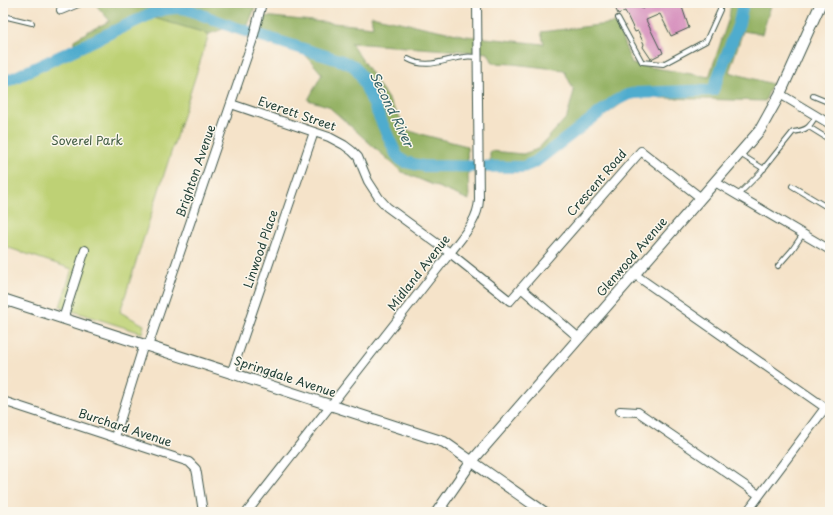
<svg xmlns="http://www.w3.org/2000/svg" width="833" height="515" viewBox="0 0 833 515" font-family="'Playpen Sans',sans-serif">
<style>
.green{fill:#bed174;stroke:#6e8754}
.forest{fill:#96b366;stroke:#5a784d}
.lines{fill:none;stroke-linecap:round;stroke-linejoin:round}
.river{stroke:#50acce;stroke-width:12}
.building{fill:#d58dbc}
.service-casing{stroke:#3f564a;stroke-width:6}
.minor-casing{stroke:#3f564a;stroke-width:10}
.tertiary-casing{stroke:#3f564a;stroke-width:12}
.service{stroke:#fff;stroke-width:4}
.minor{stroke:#fff;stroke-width:8}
.tertiary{stroke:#fff;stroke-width:10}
.labels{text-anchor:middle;stroke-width:3;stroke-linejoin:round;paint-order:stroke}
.street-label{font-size:12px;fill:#1f3d34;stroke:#fbf7ec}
.park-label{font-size:12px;fill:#3f5b41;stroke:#fbf7ec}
.water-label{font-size:13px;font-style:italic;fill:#2e5e62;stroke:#fbf7ec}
</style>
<rect width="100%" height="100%" fill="#fbf7ec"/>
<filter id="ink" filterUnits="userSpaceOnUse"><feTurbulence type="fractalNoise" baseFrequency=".025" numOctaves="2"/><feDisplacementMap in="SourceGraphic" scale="8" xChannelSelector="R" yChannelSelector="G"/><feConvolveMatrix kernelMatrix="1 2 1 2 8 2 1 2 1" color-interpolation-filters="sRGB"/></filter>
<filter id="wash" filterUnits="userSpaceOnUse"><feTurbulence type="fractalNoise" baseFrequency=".012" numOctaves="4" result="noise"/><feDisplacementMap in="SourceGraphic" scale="16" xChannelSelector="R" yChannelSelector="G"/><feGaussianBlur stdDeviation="0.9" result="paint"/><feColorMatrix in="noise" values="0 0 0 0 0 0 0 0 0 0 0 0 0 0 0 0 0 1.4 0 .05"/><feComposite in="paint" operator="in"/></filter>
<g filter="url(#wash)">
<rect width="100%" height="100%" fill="#f5e3c9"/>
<!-- green -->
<path class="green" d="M154,17L209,34L120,312L144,325L142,333L60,307L72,269L3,246V87Z"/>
<!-- forest -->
<path class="forest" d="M99,3H233L255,8L245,32L226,28L209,34L154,18L74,55V40L89,31L110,21L97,6Z
M731,3H772L762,34L743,31L729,72L772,84L765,101L631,97L534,165H490V151L523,154L538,149L567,117L574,91L564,70L513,64L493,63L488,53L351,43L409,131L467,146L469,200L402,172L328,106L308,100L322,74L304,53L255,38L262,16L373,27L371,16L466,36L544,44L541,32L616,23L632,64L709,77L729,18Z"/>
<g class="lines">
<!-- river -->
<path class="river" d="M3,83L155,12C166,8 176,7 187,9L233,27L342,61L354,66L361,76L396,154L400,159L405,162L423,166L523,167L535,162L615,101L627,95L635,93L713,90L739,23L743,3"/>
</g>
<g id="blocks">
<!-- building -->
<path class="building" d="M613,3H639L642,9L654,3H692L682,7L689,28L671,36L660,14L646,20L660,49L661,48L663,53L651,59L643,47L644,44L638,31L635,32L625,11L618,14Z"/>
</g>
</g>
<g filter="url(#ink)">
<use href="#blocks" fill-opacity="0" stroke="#3f564a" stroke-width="1"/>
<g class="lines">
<!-- service casing -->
<g class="service-casing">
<path id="service" d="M3,16L32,23
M618,18L642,62L663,64L706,41L720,10V3
M408,59C428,70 444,59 464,57C469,56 473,57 477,57
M813,96L830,103
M809,127L830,140
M740,154L764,169
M792,186L830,209
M738,195L760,173L793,132C807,130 809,128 816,116
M778,266L792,250L803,234
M442,505L451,512"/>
</g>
<!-- minor casing -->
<g class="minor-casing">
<path id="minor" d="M61,10L78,3
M780,94L830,124
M231,104L329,137L344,145L352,151L358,157L368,181L379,198L387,207L450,253L510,301L641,151L701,198
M715,182L830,250
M634,274L830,411
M521,288L579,338
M63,319L85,250
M148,346L253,39L262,3
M231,374L314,132
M3,401L189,462L196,469L197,474L203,512
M620,411L638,412L759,495
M115,437L144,344
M247,512L450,253C462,237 478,221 479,200L477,3
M747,512L825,408"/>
</g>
<!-- tertiary casing -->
<g class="tertiary-casing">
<path id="tertiary" d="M3,299L444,442L544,512
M437,512L472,461L760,130L780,94L821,3"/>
</g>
<!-- service -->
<use href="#service" class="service"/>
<!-- minor -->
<use href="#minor" class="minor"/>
<!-- tertiary -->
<use href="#tertiary" class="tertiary"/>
</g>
</g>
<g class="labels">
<!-- street labels -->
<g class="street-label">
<text transform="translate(297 114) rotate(19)" y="4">Everett Street</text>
<text transform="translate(196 171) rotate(-71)" y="4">Brighton Avenue</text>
<text transform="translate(597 183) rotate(-49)" y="4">Crescent Road</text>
<text transform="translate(261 249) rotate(-71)" y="4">Linwood Place</text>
<text transform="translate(632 257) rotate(-49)" y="4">Glenwood Avenue</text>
<text transform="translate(419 273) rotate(-52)" y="4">Midland Avenue</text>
<text transform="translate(285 377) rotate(18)" y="4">Springdale Avenue</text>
<text transform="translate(125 428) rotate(18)" y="4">Burchard Avenue</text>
</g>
<!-- park labels -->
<g class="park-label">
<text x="87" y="145">Soverel Park</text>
</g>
<!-- water labels -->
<g class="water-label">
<text transform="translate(392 109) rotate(64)" y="5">Second River</text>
</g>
</g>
<!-- margin -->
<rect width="833" height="515" fill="none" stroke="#fbf7ec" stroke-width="16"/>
</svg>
